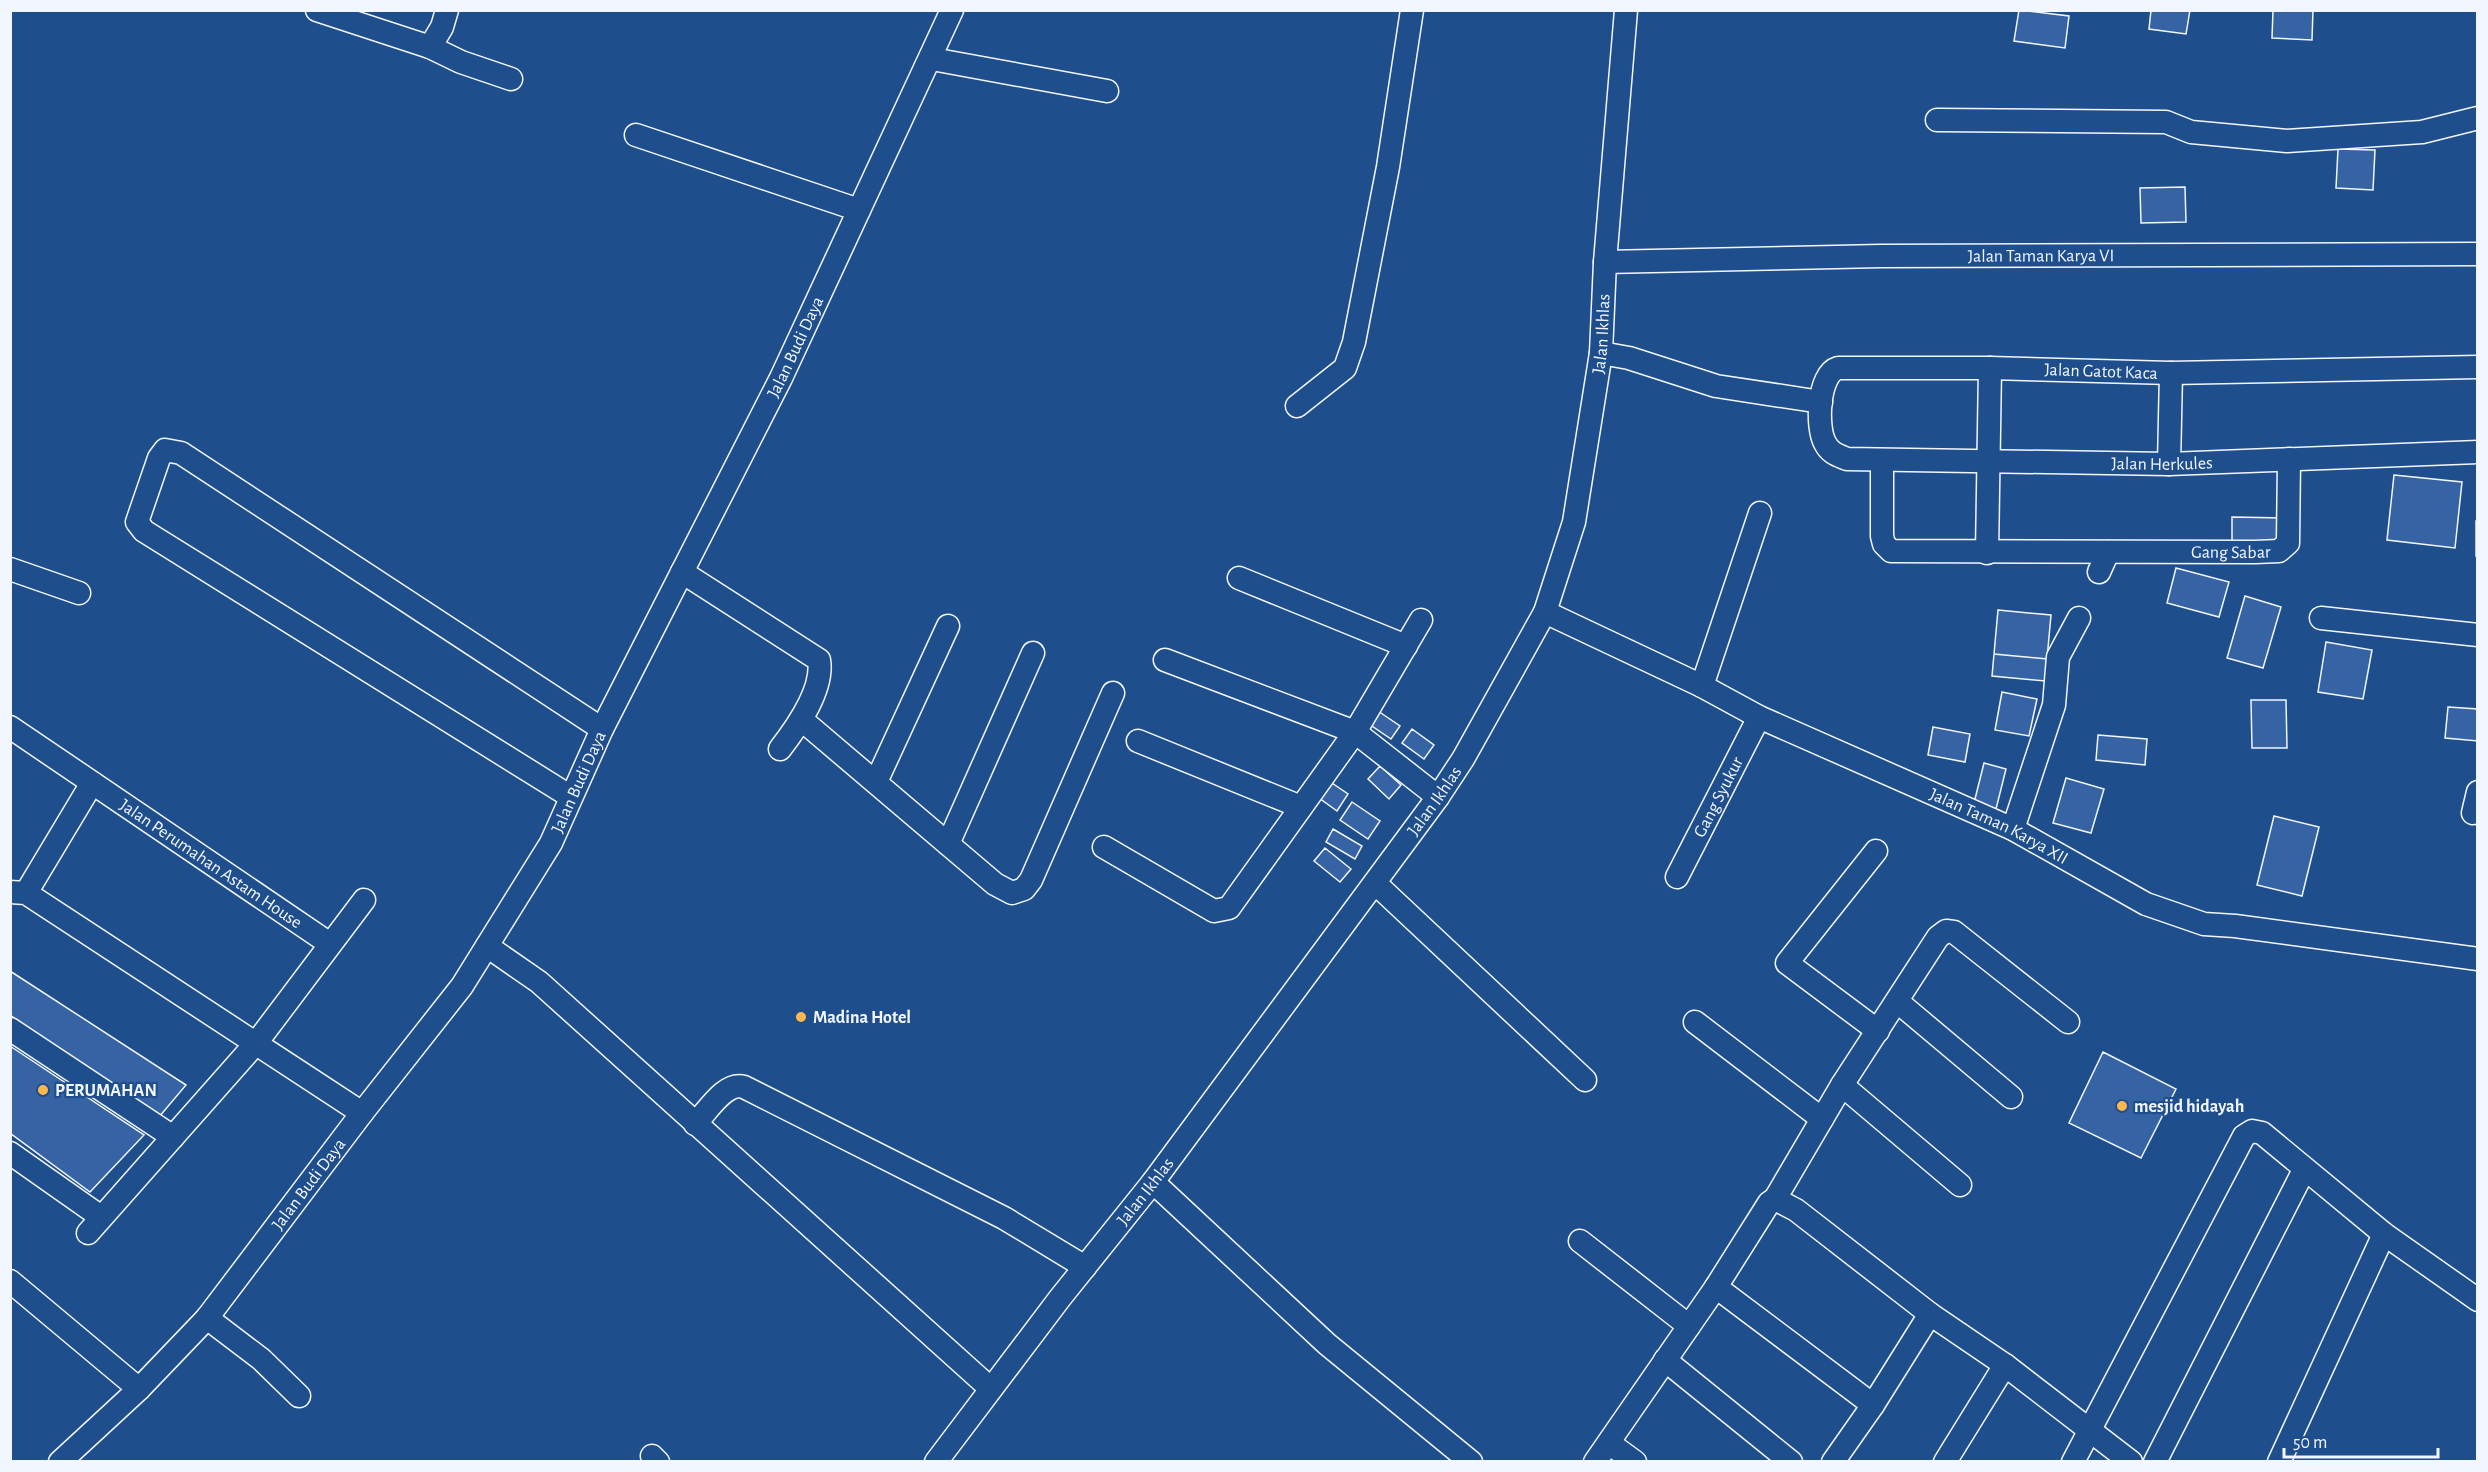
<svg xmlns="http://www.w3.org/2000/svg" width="2488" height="1472" viewBox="0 0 2488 1472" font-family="'Alegreya Sans',sans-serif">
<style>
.building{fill:#3563a3;stroke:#f2f6ff;stroke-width:1.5}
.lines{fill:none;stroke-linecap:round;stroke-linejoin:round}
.minor-casing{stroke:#f2f6ff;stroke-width:25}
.minor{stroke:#1f4e8c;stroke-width:22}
.poi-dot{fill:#ffb74d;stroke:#1f4e8c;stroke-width:2}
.labels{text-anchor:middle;stroke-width:4.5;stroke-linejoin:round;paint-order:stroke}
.street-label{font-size:18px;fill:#f2f6ff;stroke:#1f4e8c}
.poi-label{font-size:18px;font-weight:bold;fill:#f2f6ff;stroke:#1f4e8c;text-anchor:start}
</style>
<rect width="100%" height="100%" fill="#1f4e8c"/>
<!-- building -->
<path class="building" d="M2019,10L2069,16L2065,48L2014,41Z
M2151,10H2190L2186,34L2149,29Z
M2273,10H2313L2312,40L2272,38Z
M2338,149L2375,150L2373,190L2336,188Z
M2185,187L2186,222L2141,223L2140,188Z
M2394,475L2462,482L2455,548L2387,540Z
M2232,517L2284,518L2283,542L2232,541Z
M2476,521H2478V556H2476Z
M2176,568L2229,582L2219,617L2167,603Z
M2245,596L2281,607L2263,668L2227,658Z
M1998,610L2051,615L2047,659L1994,654Z
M2326,642L2372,650L2363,699L2318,692Z
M1994,654L2047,659L2045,681L1992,676Z
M2002,692L2037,699L2029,736L1995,730Z
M2251,700H2286L2287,748H2252Z
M2448,707L2478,709V741L2445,738Z
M1378,711L1400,726L1391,739L1369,724Z
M1933,727L1970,734L1965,762L1928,755Z
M1412,729L1434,745L1424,759L1402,743Z
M2098,735L2147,739L2145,765L2096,760Z
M1984,763L2006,769L1996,809L1974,803Z
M1380,766L1401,785L1389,799L1368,779Z
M2066,778L2104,789L2091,833L2053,823Z
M1326,779L1348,794L1337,811L1315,795Z
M1352,802L1380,821L1368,839L1340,820Z
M2274,816L2319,827L2302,896L2257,885Z
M1333,829L1362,846L1355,859L1326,842Z
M1325,848L1351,869L1340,882L1314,861Z
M10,971L186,1085L159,1117L10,1015Z
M10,1046L144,1135L90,1192L10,1133Z
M2103,1052L2176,1089L2141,1158L2069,1123Z"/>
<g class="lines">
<!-- minor casing -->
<g class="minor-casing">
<g id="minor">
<path d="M317,10L430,47L461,62L511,79"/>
<path d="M430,47L442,27L447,10"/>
<path d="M932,59L1107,91"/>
<path d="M1937,120L2166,122L2191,132L2287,141L2422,132L2478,118"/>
<path d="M636,135L859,210"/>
<path id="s1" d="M1605,262L1881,256L2478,254"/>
<path d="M1601,353L1629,358L1716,386L1821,402"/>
<path id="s2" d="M2478,367L2171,373L1990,368H1838C1818,374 1816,427 1825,443C1830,453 1837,455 1847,459L2169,464L2478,452"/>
<path d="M1297,406L1345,368L1354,342L1388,167L1412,10"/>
<path id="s3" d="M1882,462V536L1884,544L1891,551L2255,552L2279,551L2288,543L2289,459"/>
<path d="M2169,464L2171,373"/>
<path d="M1987,553L1990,368"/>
<path d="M10,569L79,593"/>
<path d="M682,572L819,660C824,689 797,727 780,749"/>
<path d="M2099,572L2108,552"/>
<path d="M1239,578L1406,646"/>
<path id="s4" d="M1545,612L1702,686L1759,717L2013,829L2146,904L2204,924L2235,926L2478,959"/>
<path d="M2321,618L2478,635"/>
<path d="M1165,660L1355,732L1438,797"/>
<path d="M1702,686L1760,513"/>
<path d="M802,720L995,884L1012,893L1024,889L1031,880L1113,693"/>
<path id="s5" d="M10,727L330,944"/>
<path d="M1138,741L1301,807"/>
<path d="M876,782L948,626"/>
<path d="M571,797L144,531L137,522L159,458L165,450L181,453L602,729"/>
<path d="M2473,813L2478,792"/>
<path d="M2013,829L2054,705L2058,657L2079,618"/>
<path d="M948,844L1033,653"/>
<path d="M1104,847L1214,911L1229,908L1355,732L1421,620"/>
<path d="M1876,851L1787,963L1878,1031"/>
<path id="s6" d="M1677,877L1759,717"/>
<path d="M1375,883L1585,1080"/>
<path d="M10,892L26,893L362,1113"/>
<path d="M26,893L92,783"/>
<path d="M487,946L539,982L991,1389"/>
<path d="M1898,1002L2011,1097"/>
<path d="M1695,1022L1822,1119"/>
<path d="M10,1029L173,1137"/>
<path d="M1842,1085L1960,1185"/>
<path d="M695,1124C707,1112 725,1081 744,1087L1004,1218L1085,1267"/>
<path d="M10,1153L101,1217"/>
<path d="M1153,1182L1327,1344L1471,1462"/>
<path d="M1775,1199L1842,1085L1938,937L1946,931L1954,932L2068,1022"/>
<path d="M88,1233L257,1042L364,900"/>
<path d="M1580,1241L1689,1326"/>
<path d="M10,1281L139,1389"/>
<path d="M1716,1287L1769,1203L1775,1199L1796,1210L1930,1314"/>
<path d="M207,1318L261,1359L299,1396"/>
<path d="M1665,1360L1791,1462"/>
<path d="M1873,1405L1930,1314L2005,1365L2131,1462"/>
<path d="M1609,1443L1635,1462"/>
<path d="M652,1456L658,1462"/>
<path id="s7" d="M60,1462L139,1389L207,1318L362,1113L462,986L551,843L602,729L781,378L952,10"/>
<path id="s8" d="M936,1462L1060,1298L1153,1182L1438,797L1463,759L1545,612L1574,522L1601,353L1605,262L1626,10"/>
<path d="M1595,1462L1716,1287L1873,1405L1833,1462"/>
<path d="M1945,1462L2005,1365"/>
<path d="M2073,1462L2244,1136L2252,1131L2262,1133L2384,1234L2478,1300"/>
<path d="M2155,1462L2304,1170"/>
<path d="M2279,1462L2384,1234"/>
</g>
</g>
<!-- minor -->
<use href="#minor" class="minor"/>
</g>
<!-- markers -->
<g class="poi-dot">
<circle cx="801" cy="1017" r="6"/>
<circle cx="43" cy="1090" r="6"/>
<circle cx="2122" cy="1106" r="6"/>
</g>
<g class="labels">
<!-- street labels -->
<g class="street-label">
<text dy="6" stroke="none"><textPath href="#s1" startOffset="436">Jalan Taman Karya VI</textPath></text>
<text dy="6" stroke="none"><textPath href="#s8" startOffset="1332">Jalan Ikhlas</textPath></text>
<text dy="6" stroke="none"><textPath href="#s7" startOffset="1346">Jalan Budi Daya</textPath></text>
<text transform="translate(2101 371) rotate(2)" y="6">Jalan Gatot Kaca</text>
<text dy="6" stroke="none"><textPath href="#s2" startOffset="1065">Jalan Herkules</textPath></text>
<text dy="6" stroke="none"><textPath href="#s3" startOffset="432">Gang Sabar</textPath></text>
<text dy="6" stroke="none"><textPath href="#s7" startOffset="860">Jalan Budi Daya</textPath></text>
<text dy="6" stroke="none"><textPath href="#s6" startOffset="90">Gang Syukur</textPath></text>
<text dy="6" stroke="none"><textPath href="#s8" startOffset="828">Jalan Ikhlas</textPath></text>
<text dy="6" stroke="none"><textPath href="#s4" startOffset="502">Jalan Taman Karya XII</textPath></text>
<text dy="6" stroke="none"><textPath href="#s5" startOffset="243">Jalan Perumahan Astam House</textPath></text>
<text dy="6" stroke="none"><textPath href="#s7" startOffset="374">Jalan Budi Daya</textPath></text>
<text dy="6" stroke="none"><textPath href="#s8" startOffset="342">Jalan Ikhlas</textPath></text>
</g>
<!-- poi labels -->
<g class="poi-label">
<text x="813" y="1023">Madina Hotel</text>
<text x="55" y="1096">PERUMAHAN</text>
<text x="2134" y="1112">mesjid hidayah</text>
</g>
</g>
<!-- border -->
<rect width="2488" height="1472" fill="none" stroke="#f2f6ff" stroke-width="24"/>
<!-- scale -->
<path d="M2284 1448v9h154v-9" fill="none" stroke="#f2f6ff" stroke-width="3"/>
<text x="2293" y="1448" font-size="18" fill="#f2f6ff" stroke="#1f4e8c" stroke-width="4.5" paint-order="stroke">50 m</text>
</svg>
